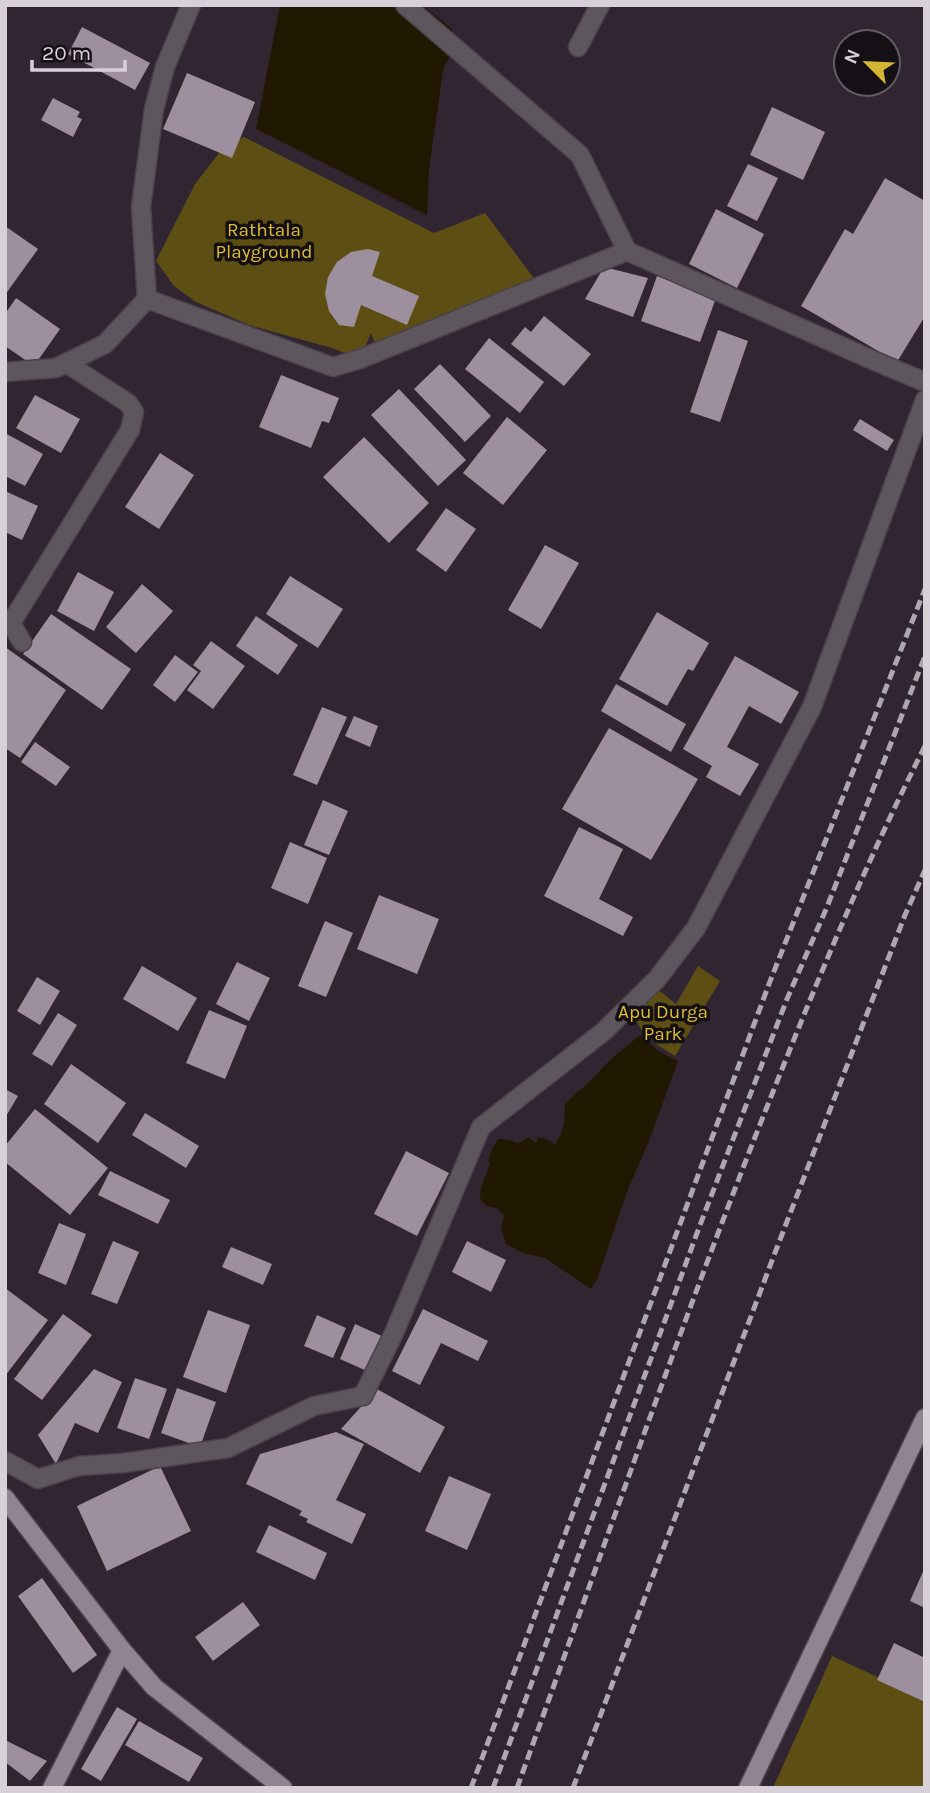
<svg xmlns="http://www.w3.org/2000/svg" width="930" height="1793" viewBox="0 0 930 1793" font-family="Karla,sans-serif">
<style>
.green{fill:#5d4f14}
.water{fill:#201900}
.building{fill:#9d8f9d}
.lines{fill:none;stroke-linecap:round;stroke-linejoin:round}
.street-casing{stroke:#4b404c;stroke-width:21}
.primary-casing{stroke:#4b404c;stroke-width:21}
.street{stroke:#5d575d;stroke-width:18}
.primary{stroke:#908490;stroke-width:18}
.rail{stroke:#afa6af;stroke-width:5;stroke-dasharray:10 5;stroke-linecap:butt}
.labels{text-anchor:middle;stroke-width:7;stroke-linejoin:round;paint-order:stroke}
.park-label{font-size:19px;fill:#dcbd37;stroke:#151015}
</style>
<rect width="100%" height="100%" fill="#302531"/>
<!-- green -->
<path class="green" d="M244,137L434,233L485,213L536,281L377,348L371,333L360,359L332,348L249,325L196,302L174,286L156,261L195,184L226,144Z
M698,966L720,981L675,1056L659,1046L642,1031L631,1011L656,988L676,1004Z
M832,1656L925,1699V1788H773Z"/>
<!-- water -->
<path class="water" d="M280,5H422L451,28L457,42L443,70L429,170L427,215L256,129Z
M640,1035L660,1052L678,1061L649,1141L628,1189L598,1277L591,1289L545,1258L523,1253L506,1244L501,1227L504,1216L497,1208L486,1206L480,1199L481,1187L490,1164L488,1161L492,1149L498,1139L510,1140L518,1143L529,1137L536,1143L538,1137L548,1140L555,1145L562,1131L564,1124L565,1105L570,1099L588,1083L611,1059Z"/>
<!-- building -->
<path class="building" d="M82,27L150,63L135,90L68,54Z
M187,73L255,102L232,158L163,129Z
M53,98L80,112L77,117L82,119L73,137L41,120Z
M772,107L825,132L803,180L750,155Z
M748,164L778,178L757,221L727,206Z
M885,178L925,201V316L897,362L801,306L845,229L853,234Z
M716,209L764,234L737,288L689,264Z
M5,226L38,249L5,295Z
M368,249L380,252L372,276L419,296L407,325L361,305L354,327L339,325L329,311L325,294L328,277L337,262L351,252Z
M604,267L648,278L633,317L585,299Z
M657,276L716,298L700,342L641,321Z
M16,298L60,329L34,366L5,346V314Z
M544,316L591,354L564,386L511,344L525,327L531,332Z
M718,330L748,341L720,422L690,412Z
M489,338L544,382L520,413L465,369Z
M440,364L491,416L465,442L414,389Z
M281,375L339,398L329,423L322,421L311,448L259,427Z
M399,389L466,460L438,486L371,415Z
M35,395L80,419L61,453L16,428Z
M507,417L547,450L503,505L463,473Z
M860,419L894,440L887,451L853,430Z
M5,433L43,454L25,486L5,476Z
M364,437L429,503L389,543L323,477Z
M160,453L194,475L159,529L125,507Z
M5,491L38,506L22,540L5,532Z
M446,508L476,529L446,572L416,550Z
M545,545L579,563L541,629L508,610Z
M78,572L114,592L94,631L57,611Z
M290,576L343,609L318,648L266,614Z
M142,584L173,611L136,653L106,627Z
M657,612L709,643L693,671L688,669L667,706L619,679Z
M51,614L131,669L102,710L23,654Z
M256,616L298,645L278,675L236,646Z
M211,641L245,666L213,709L187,690L201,671L193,665Z
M5,647L66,690L20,758L5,748Z
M175,655L198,672L175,702L153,685Z
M735,656L799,692L781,724L749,706L727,747L759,764L740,796L706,777L712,766L683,749Z
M616,684L686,724L671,752L601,711Z
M322,707L347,717L317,785L293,775Z
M354,716L378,726L370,747L345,736Z
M609,728L698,779L651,860L562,809Z
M35,742L70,767L56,786L21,762Z
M323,800L348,811L329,855L304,845Z
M579,827L623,849L599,899L633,917L623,936L544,896Z
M290,842L327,858L308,904L271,888Z
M379,895L439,919L417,974L357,949Z
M325,921L353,933L326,997L298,986Z
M237,962L270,978L249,1021L216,1004Z
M142,966L197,998L178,1031L123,999Z
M37,977L60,991L40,1025L17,1011Z
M209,1010L247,1026L225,1079L186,1063Z
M58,1013L77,1025L52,1066L32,1054Z
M71,1064L126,1103L98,1143L44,1104Z
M5,1089L18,1096L5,1118Z
M35,1109L108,1168L70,1215L5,1162V1146Z
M145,1113L199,1146L186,1168L132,1135Z
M406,1151L449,1173L417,1236L374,1214Z
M110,1171L170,1200L158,1224L98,1195Z
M59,1223L86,1234L66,1285L38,1273Z
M113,1241L139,1252L117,1304L91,1294Z
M467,1241L506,1260L491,1292L452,1272Z
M231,1247L272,1264L263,1285L222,1267Z
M5,1288L48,1320L5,1376Z
M423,1309L488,1341L478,1361L441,1343L420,1385L392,1371Z
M208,1310L250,1325L226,1393L183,1377Z
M63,1314L92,1335L42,1400L14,1379Z
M317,1315L346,1328L333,1358L304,1346Z
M355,1324L384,1337L369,1372L340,1359Z
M94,1369L122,1382L98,1433L75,1423L56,1464L38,1435Z
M135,1378L167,1389L149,1439L117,1428Z
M177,1388L216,1402L200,1447L161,1433Z
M377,1389L445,1427L420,1473L341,1429Z
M336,1432L364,1444L336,1500L366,1514L352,1544L306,1522L308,1519L299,1515L302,1511L246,1484L260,1454Z
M160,1466L191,1531L107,1571L77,1506Z
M449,1476L491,1494L467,1550L425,1531Z
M269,1525L327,1553L315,1580L256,1552Z
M925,1567V1608L910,1601Z
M42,1578L97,1655L73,1673L18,1596Z
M243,1602L260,1625L213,1661L195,1637Z
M894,1643L925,1658V1702L877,1680Z
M117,1707L137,1719L101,1781L81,1769Z
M139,1721L203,1758L189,1782L125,1745Z
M5,1740L47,1761L30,1781L5,1762Z"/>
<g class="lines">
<!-- street casing -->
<g class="street-casing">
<path id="street" d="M405,5L580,155L627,251
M578,47L600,5
M147,299L141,207L154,109L165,67L191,5
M5,372L56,368L105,344L147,299L333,367L360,359L627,251L877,362L925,382
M22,642L11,623L130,430L134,412L128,403L66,363
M5,1461L38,1479L79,1466L123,1463L228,1448L314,1406L363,1396L394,1333L481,1127L603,1032L657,979L696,928L812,707L925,400"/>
</g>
<!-- primary casing -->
<g class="primary-casing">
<path id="primary" d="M5,1498L122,1650L154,1687L283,1788
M52,1788L122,1650
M748,1788L925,1418"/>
</g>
<!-- street -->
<use href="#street" class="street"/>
<!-- primary -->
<use href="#primary" class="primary"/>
<!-- rail -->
<path class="rail" d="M471,1788L769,984L925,589
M493,1788L700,1225L787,999L827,907L925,656
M517,1788C597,1567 673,1346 759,1127C810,998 862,870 925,746
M573,1788L773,1258L905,915L925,870"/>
</g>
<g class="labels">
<!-- park labels -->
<g class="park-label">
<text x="264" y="236">Rathtala<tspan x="264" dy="22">Playground</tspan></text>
<text x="663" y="1018">Apu Durga<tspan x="663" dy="22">Park</tspan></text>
</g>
</g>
<!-- border -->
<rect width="930" height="1793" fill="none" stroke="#d8d0d8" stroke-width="14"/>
<!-- north arrow -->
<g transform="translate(867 63) rotate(294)"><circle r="33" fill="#151015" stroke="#635d63" stroke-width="2"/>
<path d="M0-5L12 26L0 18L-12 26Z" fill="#d4b635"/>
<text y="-10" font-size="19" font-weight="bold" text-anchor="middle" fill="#d8d0d8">N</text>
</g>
<!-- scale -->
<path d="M32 60v10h93v-10" fill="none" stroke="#d8d0d8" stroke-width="3.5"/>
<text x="42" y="60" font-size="21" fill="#d8d0d8" stroke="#151015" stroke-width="5" paint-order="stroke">20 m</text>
</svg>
